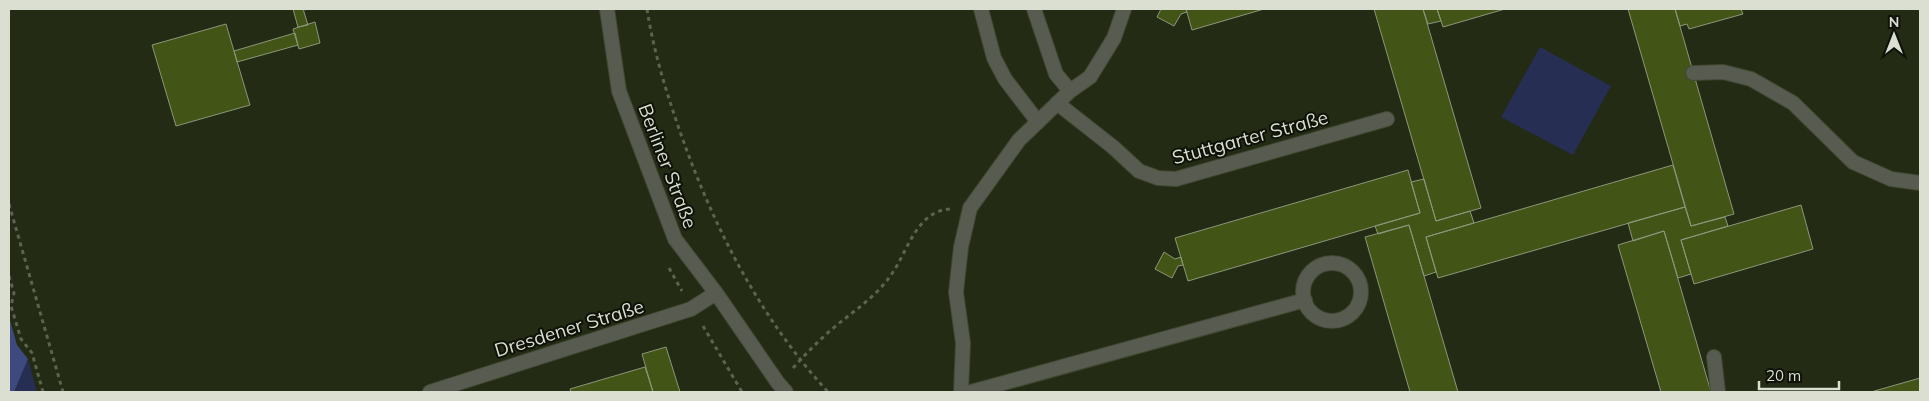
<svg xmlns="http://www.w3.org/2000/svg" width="1929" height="401" viewBox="0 0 1929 401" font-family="Mulish,sans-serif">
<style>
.green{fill:#262e54}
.forest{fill:#3e497f}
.building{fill:#425516;stroke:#8c967b}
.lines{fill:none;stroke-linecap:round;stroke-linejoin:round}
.service-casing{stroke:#404832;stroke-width:16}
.path{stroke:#5c634e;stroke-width:3;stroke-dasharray:4 4;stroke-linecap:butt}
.service{stroke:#575b50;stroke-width:14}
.labels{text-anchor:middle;stroke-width:4;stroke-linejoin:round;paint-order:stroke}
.street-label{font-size:19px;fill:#dadfd1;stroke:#0e1208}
</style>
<rect width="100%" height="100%" fill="#232b14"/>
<!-- green -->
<path class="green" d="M1540,47L1611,86L1573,155L1501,117Z
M28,359L37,392H14Z"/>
<!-- forest -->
<path class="forest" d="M9,317L17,345L28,359L14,392H9Z"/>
<!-- building -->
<path class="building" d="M293,9H303L308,25L298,27Z
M1161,9H1186L1187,12L1181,14L1174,26L1157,17Z
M1186,9H1264L1192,30Z
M1374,9H1423L1481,208L1436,221Z
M1423,9H1437L1441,21L1428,24Z
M1437,9H1505L1443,27Z
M1628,9H1675L1734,214L1691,226Z
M1675,9H1741L1743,14L1689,29L1687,24L1680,26Z
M315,22L320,43L299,49L293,29Z
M226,24L250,105L176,126L152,45Z
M295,33L298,45L237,62L234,51Z
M1673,165L1685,207L1438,278L1426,237Z
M1408,170L1420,213L1188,281L1175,238Z
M1424,179L1436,221L1470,211L1474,223L1426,237L1436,272L1424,276L1409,225L1378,234L1375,226L1420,213L1411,182Z
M1801,205L1813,249L1694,284L1681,240Z
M1685,207L1691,226L1725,217L1728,226L1681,240L1691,274L1678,278L1664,231L1633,241L1628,223Z
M1409,225L1424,276L1458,392H1410L1365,237Z
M1664,231L1711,392H1661L1618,245Z
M1164,252L1175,259L1181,257L1183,265L1178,266L1172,278L1155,269Z
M666,347L680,392H653L642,354Z
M645,367L653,392H571L570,389Z
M1920,378V392H1871Z"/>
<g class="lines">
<!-- service casing -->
<g class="service-casing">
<path id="service" d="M607,9L619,91L675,239L716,293L778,383L786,392
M981,9L994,58L1005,79L1038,122
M1034,9L1056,74L1070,91
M1693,73L1723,72L1751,79L1793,103L1853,162L1891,179L1920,183
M1057,103L1113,147L1139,171L1158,178L1176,179L1387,119
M1303 292a29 29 0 1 1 58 0a29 29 0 1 1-58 0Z
M1714,357L1718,392
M430,392L691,309L716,293
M961,392L963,343L956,292L961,247L970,208L1019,140L1070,91L1090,77L1114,38L1124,9
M971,392L1305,300"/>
</g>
<!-- path -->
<path class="path" d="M303,9H306
M647,9C654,54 668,98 683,140C716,232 762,320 828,392
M9,204L63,392
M669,268L682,291
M9,276L14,293L11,306L21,339L32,353L43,392
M703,326L742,392
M793,368C805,355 817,342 831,330C853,311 877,297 893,272C908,250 917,211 950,209"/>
<!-- service -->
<use href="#service" class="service"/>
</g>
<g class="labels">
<!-- street labels -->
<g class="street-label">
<text transform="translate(1250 137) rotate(-15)" y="7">Stuttgarter Straße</text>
<text transform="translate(668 166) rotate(69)" y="7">Berliner Straße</text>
<text transform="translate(569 328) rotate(-17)" y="7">Dresdener Straße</text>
</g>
</g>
<!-- border -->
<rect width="1929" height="401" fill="none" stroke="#dadfd1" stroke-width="20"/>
<!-- north arrow -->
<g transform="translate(1894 35)" stroke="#0e1208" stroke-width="4" paint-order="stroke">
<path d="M0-4L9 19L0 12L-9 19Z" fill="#dadfd1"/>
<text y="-8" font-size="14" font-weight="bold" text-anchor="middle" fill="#dadfd1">N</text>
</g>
<!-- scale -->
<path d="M1759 381v8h80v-8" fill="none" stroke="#dadfd1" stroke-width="2.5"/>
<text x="1766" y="381" font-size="15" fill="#dadfd1" stroke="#0e1208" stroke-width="4" paint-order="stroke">20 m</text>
</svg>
